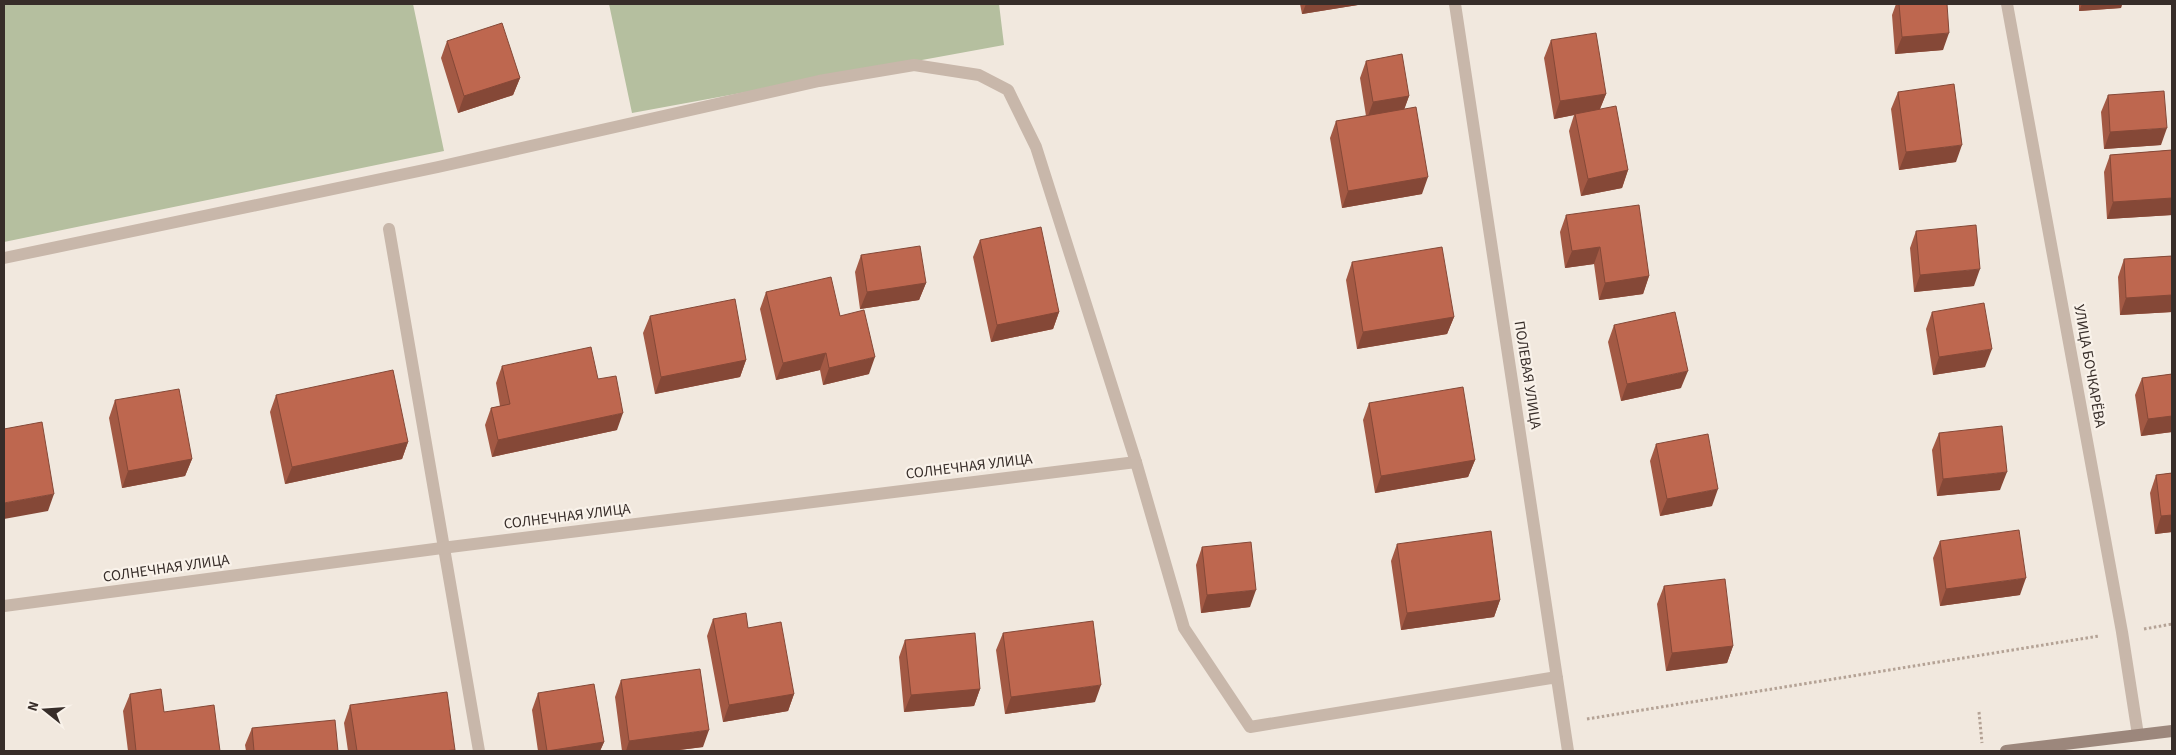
<svg xmlns="http://www.w3.org/2000/svg" width="2176" height="755" viewBox="0 0 2176 755" font-family="'Source Sans 3',sans-serif">
<style>
.garden{fill:#b5bf9f}
.lines{fill:none;stroke-linecap:round;stroke-linejoin:round}
.path{stroke:#b4a295;stroke-width:3;stroke-dasharray:2.5 2.5;stroke-linecap:butt}
.service{stroke:#c8b7aa;stroke-width:12}
.minor{stroke:#c8b7aa;stroke-width:12}
.secondary{stroke:#9c877c;stroke-width:12}
.wall{fill:#a35944}
.shaded-wall{fill:#854837}
.building{fill:#be674f;stroke:#854837}
.labels{text-anchor:middle;stroke-width:4.5;stroke-linejoin:round;paint-order:stroke}
.street-label{font-size:15px;fill:#372d29;stroke:#f9f2ea}
</style>
<rect width="100%" height="100%" fill="#f1e8de"/>
<!-- garden -->
<path class="garden" d="M4,4H413L444,151L4,242Z
M609,4H999L1004,45L632,113Z"/>
<g class="lines">
<!-- path -->
<path class="path" d="M2144,629L2172,624
M1979,712L1982,743
M1587,719L2099,636"/>
<!-- service -->
<path class="service" d="M389,229L479,751
M4,258L438,167L819,81L914,65L979,75L1008,90L1036,147L1136,462"/>
<!-- minor -->
<path class="minor" d="M1455,4L1568,751
M2007,4L2122,632L2138,735
M4,606L442,548L1136,462L1184,628L1250,727L1557,677"/>
<!-- secondary -->
<path class="secondary" d="M2006,751L2172,731"/>
</g>
<!-- wall -->
<path class="wall" d="M1300,4H1364L1302,14Z
M1896,4H1947L1943,50L1895,54L1892,15Z
M2079,4H2122L2121,8L2079,11Z
M1551,40L1606,94L1600,109L1628,170L1622,188L1581,196L1569,131L1574,115L1554,119L1544,58Z
M447,41L520,78L513,95L458,113L441,58Z
M1366,61L1409,96L1404,109L1422,194L1342,208L1330,138L1336,121L1366,116L1360,78Z
M1898,92L1956,162L1899,170L1891,109Z
M2108,95L2161,145L2104,149L2101,112Z
M2172,150V215L2107,219L2104,172L2110,155Z
M1566,215L1649,276L1643,294L1599,300L1594,264L1565,268L1560,232Z
M1916,231L1974,286L1914,292L1910,248Z
M980,240L1059,312L1053,329L991,342L973,257Z
M861,255L926,283L919,300L860,309L855,272Z
M2172,256V312L2120,315L2118,277L2124,259Z
M1352,262L1454,317L1447,334L1357,349L1346,280Z
M766,292L840,316L869,374L823,385L820,370L776,380L760,309Z
M1932,312L1985,367L1933,375L1926,329Z
M650,316L746,360L740,377L655,394L643,333Z
M1614,325L1681,388L1621,401L1608,342Z
M502,366L598,379L617,430L492,457L485,425L491,408L500,406L496,383Z
M2172,374V432L2141,436L2135,395L2142,378Z
M276,395L408,442L402,459L285,484L270,412Z
M115,400L192,459L185,476L122,488L109,418Z
M1369,403L1475,460L1468,477L1375,493L1363,420Z
M1939,433L2000,490L1937,496L1932,450Z
M1656,444L1712,506L1660,516L1650,461Z
M2172,473V532L2155,534L2150,493L2156,475Z
M1940,541L2020,595L1940,606L1933,558Z
M1397,544L1500,600L1494,617L1401,630L1391,561Z
M1202,547L1250,607L1201,613L1196,565Z
M1664,586L1733,646L1727,663L1666,671L1657,604Z
M713,619L748,628L794,694L788,711L723,722L707,636Z
M1003,633L1095,702L1005,714L996,650Z
M905,640L980,689L974,706L904,712L899,657Z
M621,680L703,747L671,751H622L615,697Z
M538,693L604,742L600,751H538L532,710Z
M130,694L164,712L220,751H128L123,711Z
M350,705L455,750L454,751H348L344,723Z
M252,728L338,751H246L245,745Z"/>
<!-- shaded-wall -->
<path class="shaded-wall" d="M1306,4H1364L1302,14Z
M2082,4H2122L2121,8L2079,11Z
M1949,33L1943,50L1895,54L1902,37Z
M520,78L513,95L458,113L464,96Z
M1606,94L1599,111L1575,114L1574,115L1554,119L1560,101Z
M1409,96L1403,113L1367,119L1373,102Z
M2167,128L2161,145L2104,149L2110,132Z
M1962,145L1956,162L1899,170L1906,152Z
M1628,170L1622,188L1581,196L1588,179Z
M1428,177L1422,194L1342,208L1348,191Z
M2172,198V215L2107,219L2113,202Z
M1600,247L1594,264L1565,268L1572,251Z
M1980,269L1974,286L1914,292L1920,275Z
M1649,276L1643,294L1599,300L1605,283Z
M926,283L919,300L860,309L867,292Z
M2172,295V312L2120,315L2126,298Z
M1059,312L1053,329L991,342L997,325Z
M1454,317L1447,334L1357,349L1363,332Z
M1992,349L1985,367L1933,375L1939,357Z
M826,353L820,370L776,380L783,363Z
M875,357L869,374L823,385L829,368Z
M746,360L740,377L655,394L661,377Z
M1688,371L1681,388L1621,401L1627,384Z
M623,413L617,430L492,457L498,440Z
M2172,416V432L2141,436L2148,419Z
M408,442L402,459L285,484L292,467Z
M192,459L185,476L122,488L128,471Z
M1475,460L1468,477L1375,493L1381,476Z
M2007,472L2000,490L1937,496L1943,479Z
M1718,489L1712,506L1660,516L1667,499Z
M54,494L48,511L4,519V503Z
M2172,515V532L2155,534L2161,516Z
M2026,578L2020,595L1940,606L1946,589Z
M1256,590L1250,607L1201,613L1207,595Z
M1500,600L1494,617L1401,630L1407,613Z
M1733,646L1727,663L1666,671L1672,653Z
M1101,685L1095,702L1005,714L1011,697Z
M980,689L974,706L904,712L911,695Z
M794,694L788,711L723,722L729,705Z
M709,730L703,747L671,751H626L629,741Z
M604,742L600,751H547Z"/>
<!-- building -->
<path class="building" d="M1899,4H1947L1949,33L1902,37Z
M502,23L520,78L464,96L447,41Z
M1596,33L1606,94L1560,101L1551,40Z
M1402,54L1409,96L1373,102L1366,61Z
M1954,84L1962,145L1906,152L1898,92Z
M2164,91L2167,128L2110,132L2108,95Z
M1616,106L1628,170L1588,179L1575,114Z
M1416,107L1428,177L1348,191L1336,121Z
M2172,150V198L2113,202L2110,155Z
M1639,205L1649,276L1605,283L1600,247L1572,251L1566,215Z
M1976,225L1980,269L1920,275L1916,231Z
M1041,227L1059,312L997,325L980,240Z
M920,246L926,283L867,292L861,255Z
M1442,247L1454,317L1363,332L1352,262Z
M2172,256V295L2126,298L2124,259Z
M831,277L840,316L864,310L875,357L829,368L826,353L783,363L766,292Z
M735,299L746,360L661,377L650,316Z
M1984,303L1992,349L1939,357L1932,312Z
M1675,312L1688,371L1627,384L1614,325Z
M591,347L598,379L616,376L623,413L498,440L491,408L510,404L502,366Z
M393,370L408,442L292,467L276,395Z
M2172,374V416L2148,419L2142,378Z
M1463,387L1475,460L1381,476L1369,403Z
M179,389L192,459L128,471L115,400Z
M42,422L54,494L4,503V429Z
M2002,426L2007,472L1943,479L1939,433Z
M1708,434L1718,489L1667,499L1656,444Z
M2172,473V515L2161,516L2156,475Z
M2019,530L2026,578L1946,589L1940,541Z
M1491,531L1500,600L1407,613L1397,544Z
M1251,542L1256,590L1207,595L1202,547Z
M1725,579L1733,646L1672,653L1664,586Z
M746,613L748,628L781,622L794,694L729,705L713,619Z
M1093,621L1101,685L1011,697L1003,633Z
M975,633L980,689L911,695L905,640Z
M700,669L709,730L629,741L621,680Z
M594,684L604,742L547,751L538,693Z
M161,689L164,712L214,705L220,751H136L130,694Z
M447,692L455,750L442,751H357L350,705Z
M335,720L338,751H254L252,728Z"/>
<g class="labels">
<!-- street labels -->
<g class="street-label">
<text transform="translate(2090 366) rotate(80)" y="5">УЛИЦА БОЧКАРЁВА</text>
<text transform="translate(1528 375) rotate(81)" y="5">ПОЛЕВАЯ УЛИЦА</text>
<text transform="translate(969 466) rotate(-7)" y="5">СОЛНЕЧНАЯ УЛИЦА</text>
<text transform="translate(567 516) rotate(-7)" y="5">СОЛНЕЧНАЯ УЛИЦА</text>
<text transform="translate(166 568) rotate(-8)" y="5">СОЛНЕЧНАЯ УЛИЦА</text>
</g>
</g>
<!-- border -->
<rect width="2176" height="755" fill="none" stroke="#372d29" stroke-width="10"/>
<!-- north arrow -->
<g transform="translate(45 710) rotate(287)" stroke="#f9f2ea" stroke-width="4" paint-order="stroke">
<path d="M0-4L9 19L0 12L-9 19Z" fill="#372d29"/>
<text y="-8" font-size="14" font-weight="bold" text-anchor="middle" fill="#372d29">N</text>
</g>
</svg>
